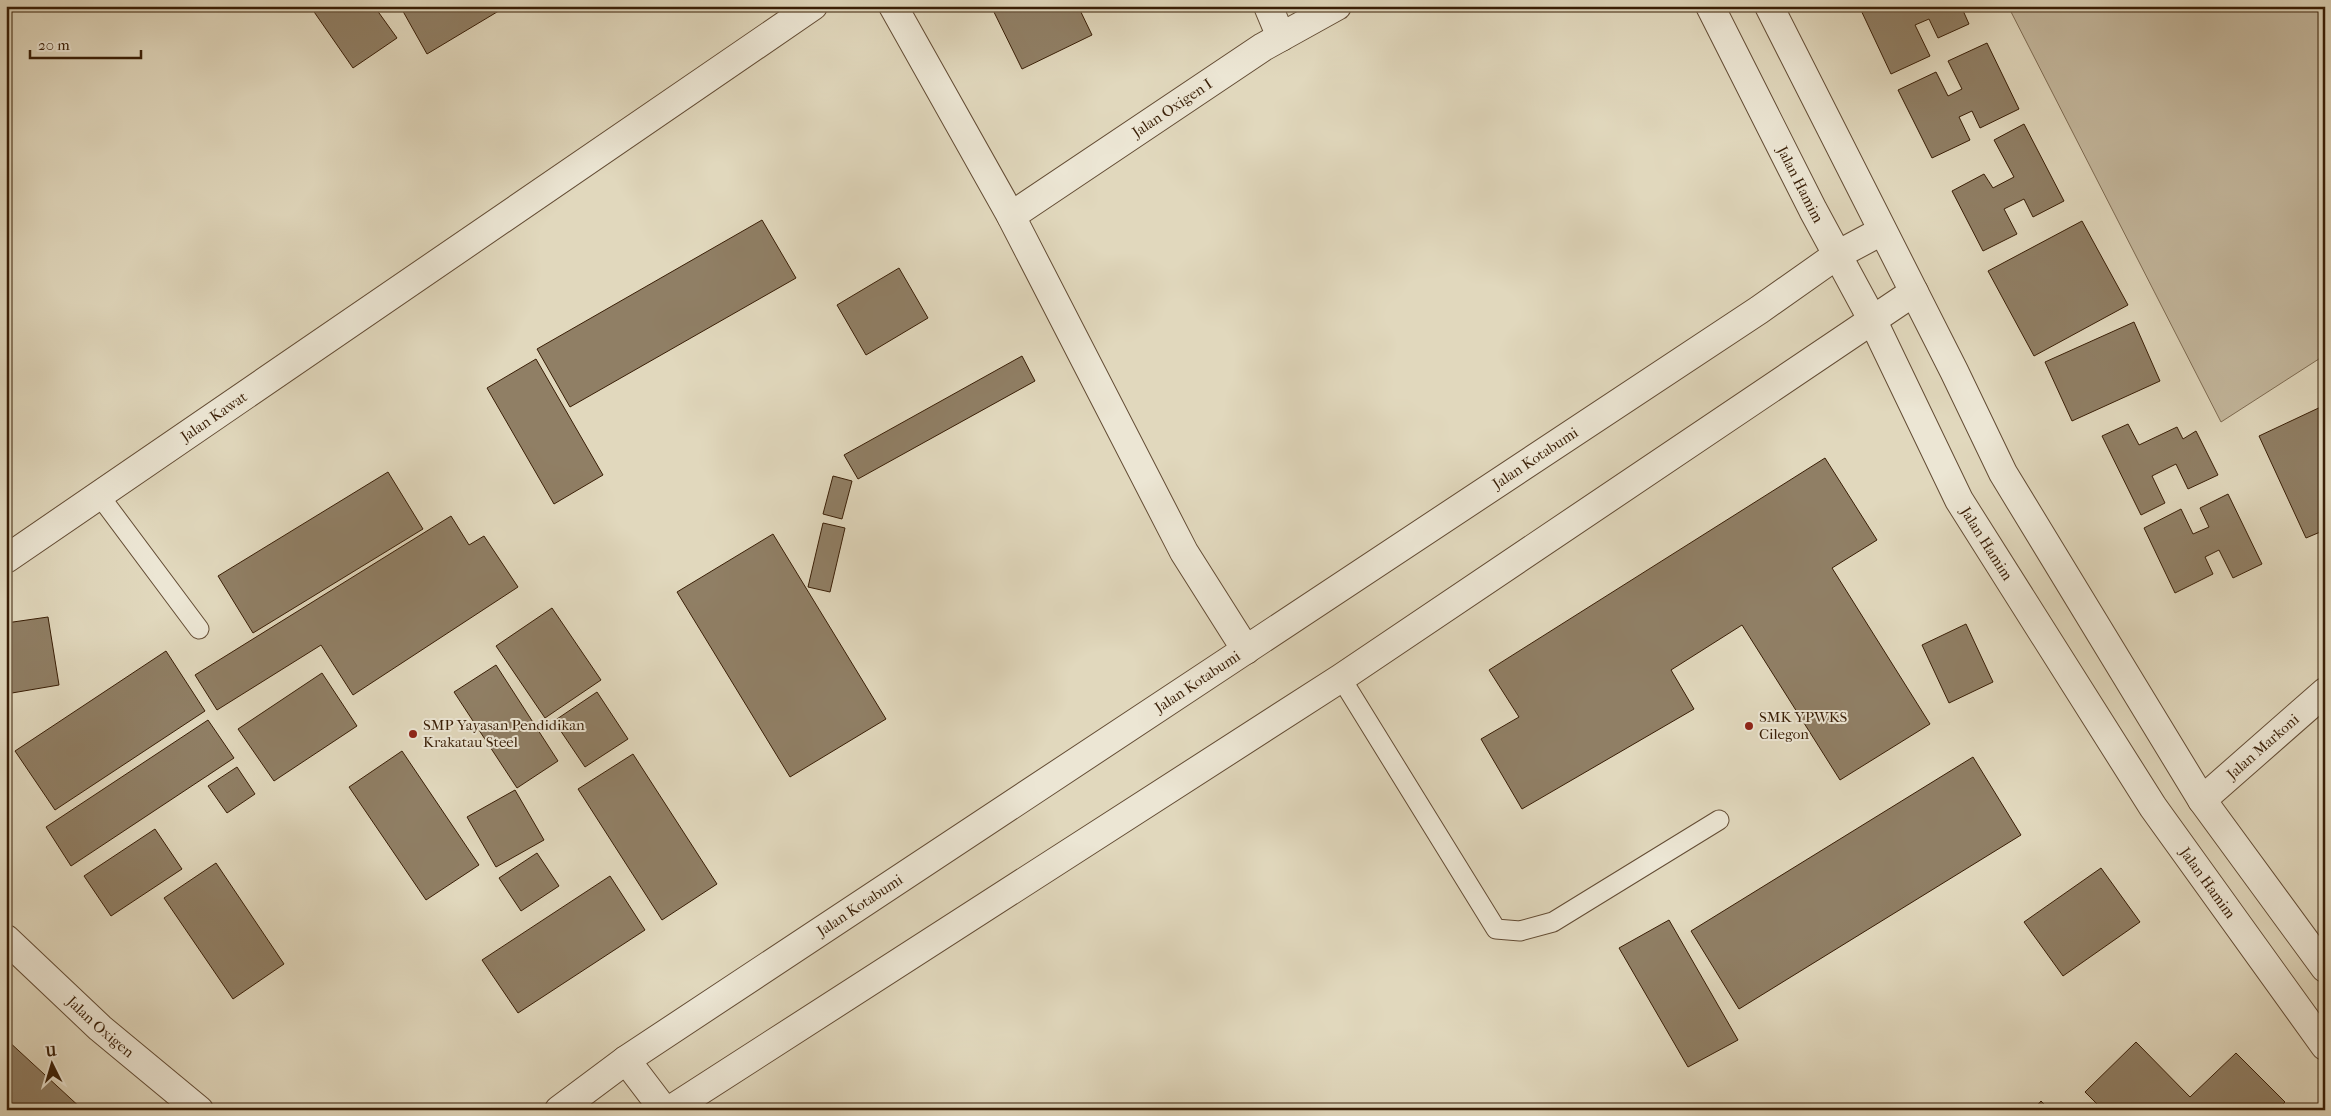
<svg xmlns="http://www.w3.org/2000/svg" width="2331" height="1116" viewBox="0 0 2331 1116" font-family="'IM FELL French Canon',serif">
<style>
.green{fill:#c4b89e;stroke:#7e6b52}
.building{fill:#907f65;stroke:#391e06}
.lines{fill:none;stroke-linecap:round;stroke-linejoin:round}
.lane-casing{stroke:#634c34;stroke-width:21}
.street-casing{stroke:#634c34;stroke-width:30}
.lane{stroke:#ece6d4;stroke-width:19}
.street{stroke:#ece6d4;stroke-width:28}
.poi-dot{fill:#8f2418;stroke:#ece6d4;stroke-width:2}
.labels{text-anchor:middle;stroke-width:4;stroke-linejoin:round;paint-order:stroke}
.street-label{font-size:15px;fill:#391e06;stroke:#ece6d4}
.poi-label{font-size:15px;fill:#391e06;stroke:#ece6d4;text-anchor:start}
</style>
<rect width="100%" height="100%" fill="#e1d8bd"/>
<filter id="stains"><feTurbulence type="fractalNoise" baseFrequency=".004" numOctaves="4"/><feColorMatrix values="0 0 0 0 .2 0 0 0 0 .09 0 0 0 0 .02 0 0 0 .5 -.17"/></filter>
<radialGradient id="worn" r=".72"><stop offset=".6" stop-color="#630" stop-opacity="0"/><stop offset="1" stop-color="#630" stop-opacity=".3"/></radialGradient>
<!-- green -->
<path class="green" d="M2008,6H2325V355L2221,422Z"/>
<!-- building -->
<path class="building" d="M310,6H374L397,38L353,68Z
M400,6H507L427,54Z
M991,6H1078L1092,35L1022,69Z
M1859,6H1961L1969,24L1938,38L1929,19L1915,25L1930,56L1891,74Z
M1987,43L2019,109L1980,128L1972,111L1959,117L1970,140L1932,158L1898,90L1936,72L1948,96L1962,89L1948,61Z
M2024,124L2064,201L2033,217L2024,199L2004,209L2017,234L1983,251L1952,191L1984,174L1993,188L2014,177L1994,140Z
M762,220L796,278L570,407L537,349Z
M2082,221L2128,305L2034,356L1988,271Z
M899,268L928,318L866,355L837,305Z
M2134,322L2160,381L2072,421L2045,362Z
M1022,356L1035,381L858,479L844,455Z
M536,359L603,475L554,504L487,388Z
M2325,405V530L2306,538L2259,436Z
M2128,424L2139,445L2177,427L2183,439L2196,431L2218,475L2188,489L2176,464L2152,476L2165,503L2141,515L2102,436Z
M1825,458L1877,540L1832,568L1930,724L1840,780L1742,625L1671,670L1694,709L1522,809L1481,739L1519,717L1489,670Z
M388,472L423,529L253,633L218,576Z
M833,476L852,481L842,519L823,514Z
M2228,494L2262,564L2233,578L2219,550L2205,557L2213,574L2175,593L2144,528L2181,509L2193,534L2209,527L2200,508Z
M451,516L469,545L484,536L518,587L353,695L321,645L217,710L195,675Z
M823,523L845,528L830,592L808,587Z
M773,534L886,719L790,777L677,592Z
M552,608L601,680L545,718L496,646Z
M48,617L59,685L6,694V623Z
M1966,624L1993,682L1949,703L1922,645Z
M166,651L205,711L55,810L15,751Z
M496,665L558,761L517,788L454,692Z
M322,673L357,726L274,781L238,729Z
M597,692L628,739L585,767L554,721Z
M208,720L234,758L71,866L46,827Z
M402,751L479,865L426,900L349,787Z
M633,754L717,884L662,920L578,789Z
M1973,757L2021,835L1739,1009L1691,931Z
M237,767L255,794L227,813L208,786Z
M515,790L544,840L496,867L467,817Z
M155,829L182,869L111,916L84,876Z
M537,853L559,886L521,911L499,878Z
M216,863L284,964L233,999L164,898Z
M2101,868L2140,922L2063,976L2024,922Z
M610,876L645,930L518,1013L482,960Z
M1669,920L1738,1040L1688,1067L1619,948Z
M6,1039L83,1110H6Z
M2136,1042L2190,1097L2236,1053L2285,1102L2277,1110H2103L2085,1092Z
M2041,1101L2050,1110H2033Z"/>
<g class="lines">
<!-- lane casing -->
<g class="lane-casing">
<path id="lane" d="M99,495L199,629
M1341,678L1496,929L1520,931L1553,922L1719,820"/>
</g>
<!-- street casing -->
<g class="street-casing">
<g id="street">
<path d="M893,6L1011,216L1184,552L1246,650"/>
<path d="M1268,6L1281,37"/>
<path id="s1" d="M1710,6L1813,210L1872,319L1959,500L2153,807L2325,1046"/>
<path d="M1769,6L1954,371L2003,473L2202,800L2325,968"/>
<path id="s2" d="M1011,216L1263,47L1337,6"/>
<path id="s3" d="M6,559L813,6"/>
<path id="s4" d="M2202,800L2325,692"/>
<path id="s5" d="M6,939L100,1028L199,1110"/>
<path d="M626,1060L664,1110"/>
<path id="s6" d="M559,1110L626,1060L1759,310L1837,255L1882,231"/>
<path d="M670,1110L1341,678L1914,292"/>
</g>
</g>
<!-- lane -->
<use href="#lane" class="lane"/>
<!-- street -->
<use href="#street" class="street"/>
</g>
<!-- markers -->
<g class="poi-dot">
<circle cx="1749" cy="726" r="5"/>
<circle cx="413" cy="734" r="5"/>
</g>
<g class="labels">
<!-- street labels -->
<g class="street-label">
<text dy="5" stroke="none"><textPath href="#s2" startOffset="194">Jalan Oxigen I</textPath></text>
<text dy="5" stroke="none"><textPath href="#s1" startOffset="200">Jalan Hamim</textPath></text>
<text dy="5" stroke="none"><textPath href="#s3" startOffset="252">Jalan Kawat</textPath></text>
<text dy="5" stroke="none"><textPath href="#s6" startOffset="1174">Jalan Kotabumi</textPath></text>
<text dy="5" stroke="none"><textPath href="#s1" startOffset="605">Jalan Hamim</textPath></text>
<text dy="5" stroke="none"><textPath href="#s6" startOffset="769">Jalan Kotabumi</textPath></text>
<text dy="5" stroke="none"><textPath href="#s4" startOffset="81">Jalan Markoni</textPath></text>
<text dy="5" stroke="none"><textPath href="#s1" startOffset="1010">Jalan Hamim</textPath></text>
<text dy="5" stroke="none"><textPath href="#s6" startOffset="364">Jalan Kotabumi</textPath></text>
<text dy="5" stroke="none"><textPath href="#s5" startOffset="129">Jalan Oxigen</textPath></text>
</g>
<!-- poi labels -->
<g class="poi-label">
<text x="1759" y="722">SMK YPWKS<tspan x="1759" dy="17">Cilegon</tspan></text>
<text x="423" y="730">SMP Yayasan Pendidikan<tspan x="423" dy="17">Krakatau Steel</tspan></text>
</g>
</g>
<!-- margin -->
<rect width="2331" height="1116" fill="none" stroke="#e1d8bd" stroke-width="25"/>
<rect x="8" y="8" width="2316" height="1101" fill="none" stroke="#391e06" stroke-width="2.5"/>
<rect x="12" y="12" width="2306" height="1091" fill="none" stroke="#391e06"/>
<!-- north arrow -->
<g transform="translate(52 1064) rotate(355)" stroke="#ece6d4" stroke-width="4" paint-order="stroke">
<path d="M0-4L9 19L0 12L-9 19Z" fill="#391e06"/>
<text y="-8" font-size="14" font-weight="bold" text-anchor="middle" fill="#391e06">U</text>
</g>
<!-- scale -->
<path d="M30 50v8h111v-8" fill="none" stroke="#391e06" stroke-width="2.5"/>
<text x="38" y="50" font-size="15" fill="#391e06" stroke="#ece6d4" stroke-width="4" paint-order="stroke">20 m</text>
<rect width="100%" height="100%" filter="url(#stains)"/>
<rect width="100%" height="100%" fill="url(#worn)"/>
</svg>
